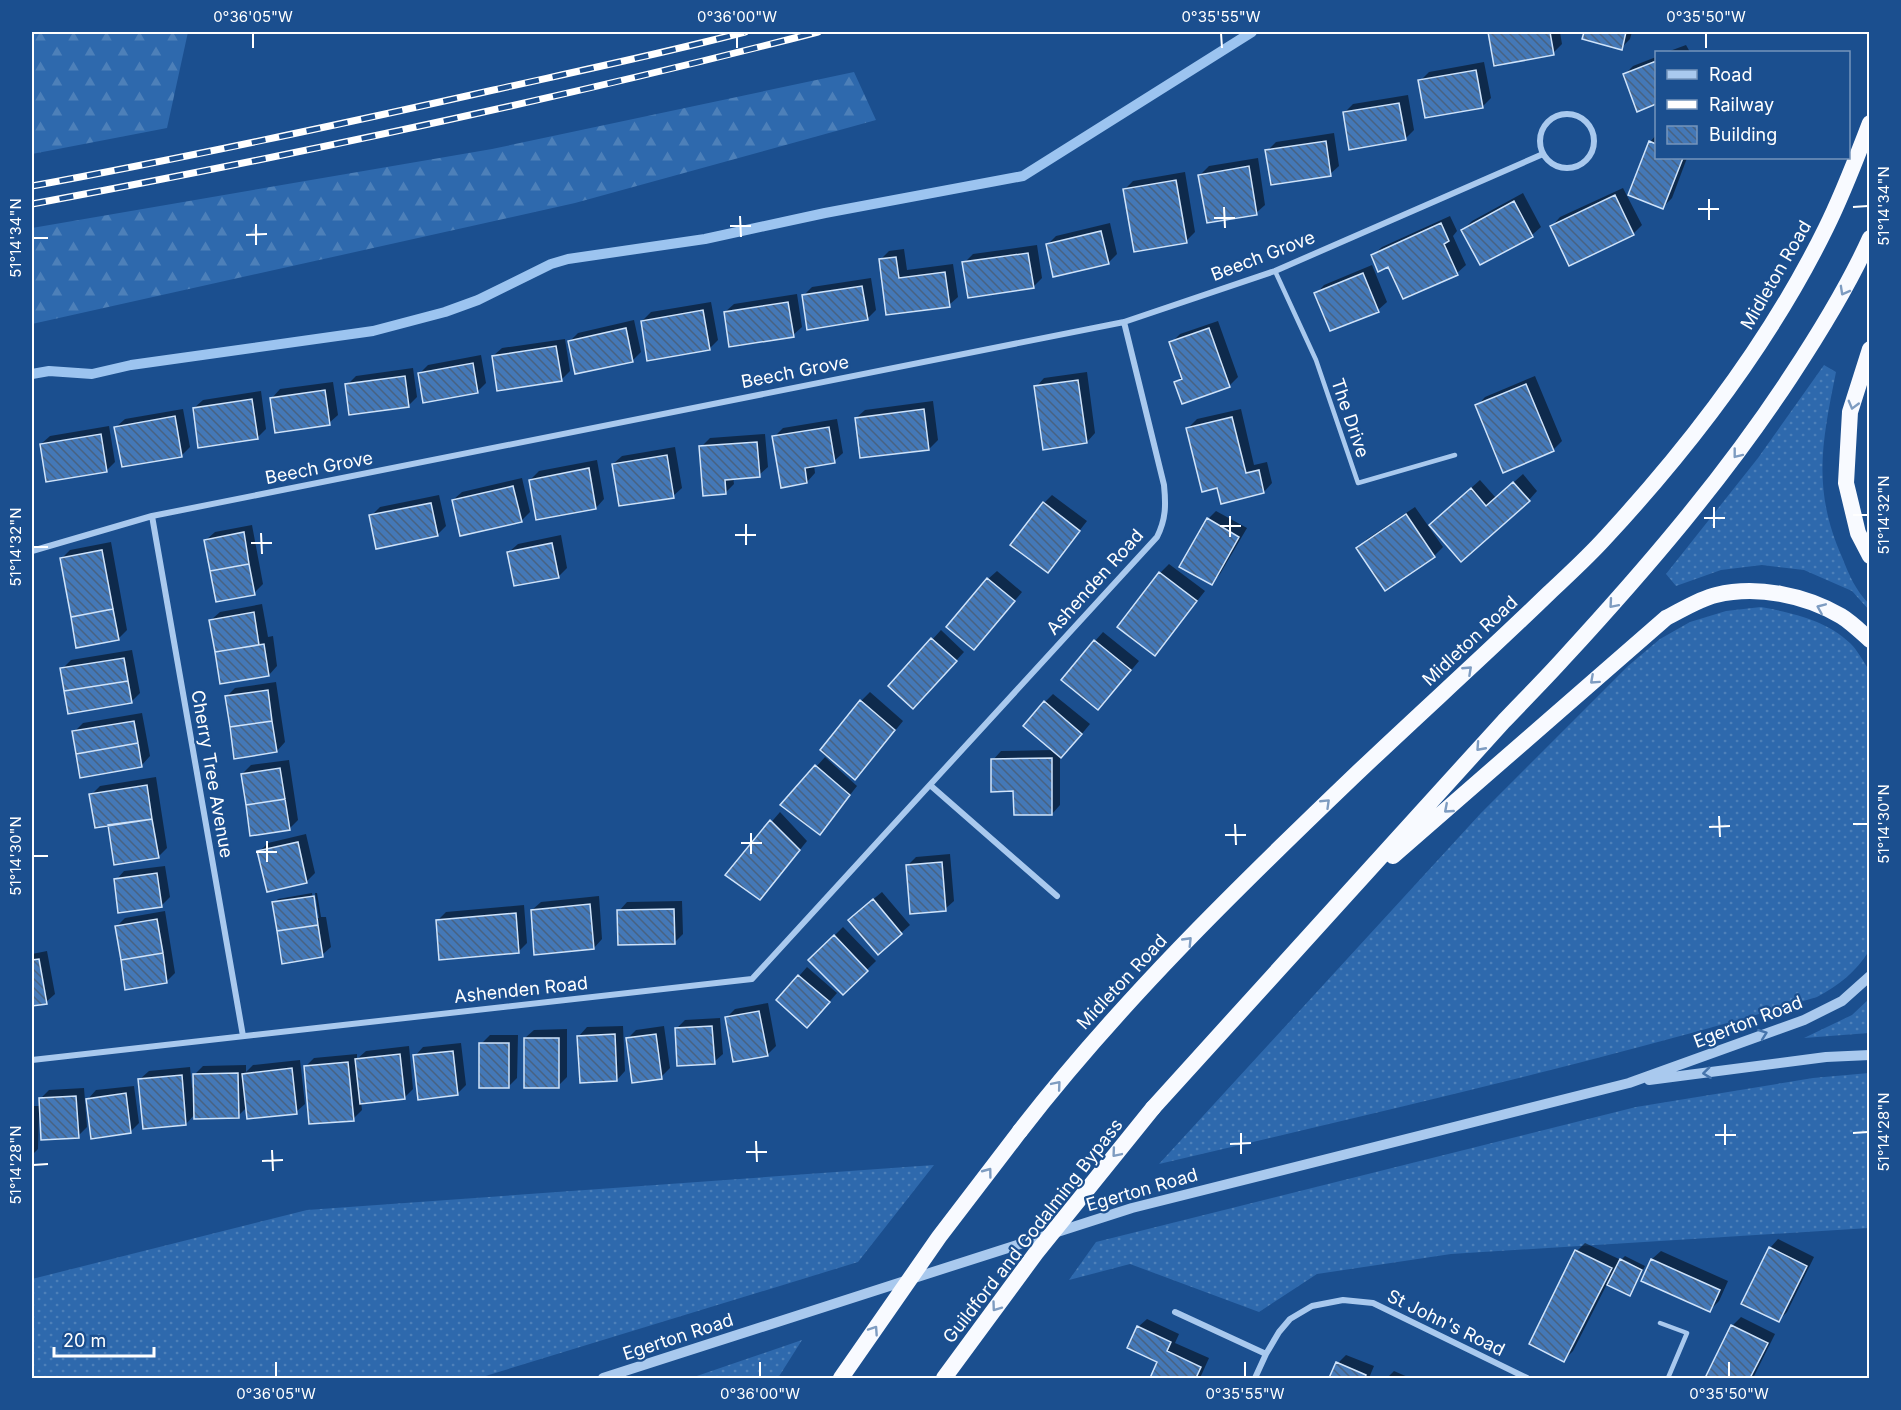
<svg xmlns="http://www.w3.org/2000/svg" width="1901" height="1410" viewBox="0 0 1901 1410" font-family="Inter,sans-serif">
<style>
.grass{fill:url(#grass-dots)}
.forest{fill:url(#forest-firs)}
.shadow{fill:#0007}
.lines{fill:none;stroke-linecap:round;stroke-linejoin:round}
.stream{stroke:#9cc4f0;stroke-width:10}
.building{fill:url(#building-back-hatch);stroke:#cfe3fa;stroke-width:1.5}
.service{stroke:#a9c9ee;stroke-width:4.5}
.minor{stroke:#a9c9ee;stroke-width:6}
.tertiary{stroke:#a9c9ee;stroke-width:10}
.trunk{stroke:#f8faff;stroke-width:16}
.rail-casing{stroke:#fff;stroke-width:7}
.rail{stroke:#1b4f8f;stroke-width:4.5;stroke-dasharray:14;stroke-linecap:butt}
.trunk-bridge{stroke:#f8faff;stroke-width:16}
.oneway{stroke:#7e9cc1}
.oneway2{stroke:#4674ac}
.ticks{fill:none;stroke:#fff;stroke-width:2}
.labels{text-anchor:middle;stroke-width:4.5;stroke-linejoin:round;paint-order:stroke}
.street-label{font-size:18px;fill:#fff;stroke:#1b4f8f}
.neatline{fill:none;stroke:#fff;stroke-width:2}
.ticks-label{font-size:15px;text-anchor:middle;fill:#fff}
</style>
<defs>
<pattern id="grass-dots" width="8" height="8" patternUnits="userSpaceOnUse" patternTransform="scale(1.5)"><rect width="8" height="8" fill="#2e69ad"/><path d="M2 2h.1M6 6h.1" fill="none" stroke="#4d80b9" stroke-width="1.8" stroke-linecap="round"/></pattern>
<pattern id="forest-firs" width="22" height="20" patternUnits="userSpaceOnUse" patternTransform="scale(1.5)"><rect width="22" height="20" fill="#2e69ad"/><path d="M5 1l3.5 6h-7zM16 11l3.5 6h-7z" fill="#4d80b9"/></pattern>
<pattern id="building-back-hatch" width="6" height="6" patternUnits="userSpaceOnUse" patternTransform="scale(1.5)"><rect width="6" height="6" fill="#4478b7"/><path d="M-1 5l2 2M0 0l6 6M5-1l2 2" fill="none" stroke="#486282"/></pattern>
</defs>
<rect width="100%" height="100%" fill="#1b4f8f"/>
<!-- grass -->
<path class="grass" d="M1824,365L1836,372C1822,442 1812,489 1842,557C1850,577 1855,589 1869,604V610L1852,591L1804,570L1762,565L1721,570L1676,586L1666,574L1758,458Z
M1761,607C1792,613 1826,620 1850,643C1858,651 1863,661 1869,670V951C1856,972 1839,985 1817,997C1600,1062 1380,1112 1159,1164L1481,813L1628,666L1660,639L1690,622L1726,611Z
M1869,999V1033L1804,1038L1852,1015Z
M1869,1073V1228L1451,1254L1317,1274L1259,1312L1130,1264L1069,1280L1096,1242L1636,1107L1813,1078Z
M934,1165L858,1262L479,1378H32V1279L307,1210Z
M802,1340L778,1378H691Z"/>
<!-- forest -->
<path class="forest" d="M32,32H188L167,128L32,154Z
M854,72L876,120L575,203L32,324V228L492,149Z"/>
<!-- shadow -->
<path class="shadow" d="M1490,32H1560L1562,44L1553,53L1496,64Z
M1585,32H1632L1630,39L1621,48L1584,38Z
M1686,45L1690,52H1667Z
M1656,57V103L1638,110L1624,75L1633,66Z
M1484,62L1491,98L1482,107L1420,81L1429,72Z
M1408,95L1414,130L1405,139L1344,113L1353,104Z
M1334,133L1339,166L1330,174L1267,151L1276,142Z
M1656,135V158H1687L1672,198L1663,207L1630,194L1650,142Z
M1258,158L1265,205L1256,213L1200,175L1209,166Z
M1185,172L1195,232L1186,241L1124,190L1133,181Z
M1623,188L1642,225L1633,234L1552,226L1560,217Z
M1523,193L1541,227L1532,235L1481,263L1463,230L1472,221Z
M1450,216L1457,231L1453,236L1466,265L1457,273L1404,297L1389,266L1373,255L1382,247Z
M1110,223L1117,254L1108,263L1047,245L1056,236Z
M1037,245L1042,278L1033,287L964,263L973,254Z
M904,249L907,270L953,264L958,297L949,305L888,313L880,260L889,251Z
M1372,265L1387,302L1378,310L1316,294L1324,285Z
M871,278L876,310L867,319L804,295L812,287Z
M797,294L802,327L793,335L725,312L734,304Z
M711,302L718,340L709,349L642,321L651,312Z
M634,320L641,352L633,360L569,342L578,333Z
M1218,321L1238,377L1229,386L1176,383L1182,376L1171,343L1180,334Z
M565,339L570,371L561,380L493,356L502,348Z
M481,355L486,383L478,391L420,373L428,365Z
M413,368L417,397L408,406L347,385L356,376Z
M1087,372L1095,433L1087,442L1036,387L1044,378Z
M1535,376L1562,441L1554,449L1504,471L1477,406L1485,397Z
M333,382L338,415L329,423L272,398L280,389Z
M261,391L266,429L258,437L194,408L203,400Z
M933,401L938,440L929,449L856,418L865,410Z
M183,409L190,447L181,456L116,427L125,419Z
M1241,409L1254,465L1267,462L1272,483L1264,492L1218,486L1188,428L1197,419Z
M837,419L843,453L834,461L814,465L815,473L807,482L774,437L783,428Z
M109,426L115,462L106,471L41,444L50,436Z
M765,434L768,467L759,475L733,477L734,484L725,493L701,447L710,438Z
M675,447L682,488L673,496L613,464L622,456Z
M597,460L604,499L596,508L530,480L539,471Z
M1523,474L1537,491L1529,500L1439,517L1480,480L1496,498Z
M522,478L530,512L521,521L453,500L462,492Z
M439,495L446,526L437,535L371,516L380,507Z
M1052,495L1087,521L1048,571L1044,503Z
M1415,507L1443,547L1434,556L1358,548L1367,539Z
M1216,511L1247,528L1220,574L1212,583L1208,519Z
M252,525L263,584L254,593L206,540L215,532Z
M561,535L567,568L558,577L509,552L518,544Z
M111,542L127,630L118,639L61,559L70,550Z
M1169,564L1205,591L1155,654L1160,573Z
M997,571L1022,592L983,639L988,579Z
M262,604L268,637L273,636L277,666L269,675L211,620L220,612Z
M941,630L964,652L922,698L890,686Z
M1103,632L1139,661L1107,699L1095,641Z
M132,650L140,693L131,702L62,669L71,660Z
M276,682L285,742L277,751L226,697L235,688Z
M870,692L903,721L863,770L861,701Z
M1053,694L1090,724L1070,748L1060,755V805L1052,814L1015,790L993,760L1001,751L1054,750L1045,702Z
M142,713L150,756L142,765L74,732L83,723Z
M825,757L857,786L820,833L782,805Z
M289,760L298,820L289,829L242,774L251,765Z
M156,777L167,848L158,857L109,824L91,795L100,786Z
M780,812L807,841L768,889L727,874Z
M306,834L315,873L306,882L259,852L268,843Z
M950,854L954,901L945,909L907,866L916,857Z
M165,866L170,897L161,906L116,880L124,871Z
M882,892L910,925L901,933L859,911Z
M312,893L316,918H319L315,893H317L321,917H326L331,947L322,955L274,903L278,899Z
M599,896L602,939L594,948L532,910L541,902Z
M682,901L683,934L675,942L619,911L627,902Z
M524,905L527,943L518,952L437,921L446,912Z
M165,911L175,973L167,981L117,926L125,918Z
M843,927L876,961L843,993L810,960Z
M47,951L55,994L46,1002L32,1005V954Z
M807,967L837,993L816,1017L778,1000Z
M768,1003L776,1046L767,1055L726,1018L735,1009Z
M720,1018L723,1054L714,1062L676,1029L685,1020Z
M623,1026L625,1071L617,1080L579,1036L587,1027Z
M664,1026L670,1068L661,1077L627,1039L636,1030Z
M567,1029V1077L558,1086L525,1038L534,1030Z
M490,1035H518L517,1078L509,1086L481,1044Z
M461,1043L466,1085L457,1094L415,1056L423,1047Z
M409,1046L413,1089L404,1098L361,1102L362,1110L353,1119L305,1067L314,1058L357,1054V1059L366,1051Z
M300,1060L305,1104L296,1112L247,1107L238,1116L195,1114L186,1124L140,1079L149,1071L190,1067L192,1088L194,1087V1075L203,1066L246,1065V1072L253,1065Z
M134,1086L139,1123L130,1132L88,1099L96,1090Z
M84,1088L87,1127L78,1136L39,1114L38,1149L32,1155V1106H41L40,1099L49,1090Z
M1778,1239L1814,1257L1787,1312L1778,1321L1770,1248Z
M1585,1243L1621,1260L1625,1256L1645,1266L1633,1290L1629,1294L1607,1284L1573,1351L1564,1360L1577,1251Z
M1661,1251L1728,1281L1719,1301L1710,1310L1643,1280L1652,1259Z
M1741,1317L1775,1334L1753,1378H1706L1732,1326Z
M1147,1319L1179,1334L1175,1343L1209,1358L1200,1378H1151L1159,1361L1138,1327Z
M1346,1355L1374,1366L1369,1378H1331L1338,1363Z
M1394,1371L1410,1378H1387Z"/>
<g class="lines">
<!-- stream -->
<path class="stream" d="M32,374L49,371L92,374L131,365L373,331L445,312L478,300L551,264L568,259L705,239L825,213L1023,176L1252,32"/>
</g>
<!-- building -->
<path class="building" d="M1488,32H1550L1554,55L1494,66Z
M1584,32H1626L1622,50L1582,39Z
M1656,61V104L1637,112L1623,74Z
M1476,70L1483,108L1425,118L1418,80Z
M1399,103L1406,140L1349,150L1343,112Z
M1326,141L1331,176L1271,185L1265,150Z
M1649,141L1656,144V158H1683L1663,209L1628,195Z
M1249,166L1257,215L1207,223L1198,175Z
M1176,180L1187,243L1134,252L1123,189Z
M1615,195L1634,235L1569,266L1550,226Z
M1514,201L1533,237L1480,265L1461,230Z
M1441,223L1449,241L1444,244L1458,275L1403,299L1388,267L1378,272L1371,255Z
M1101,231L1109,264L1053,277L1046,244Z
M1028,253L1034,288L968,298L962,262Z
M896,257L899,278L945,272L950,307L886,315L879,259Z
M1363,273L1379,312L1330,331L1314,293Z
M862,286L868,320L807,330L802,295Z
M788,302L794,337L729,347L724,312Z
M703,310L710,350L647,361L641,321Z
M626,328L633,362L575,374L568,341Z
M1209,328L1230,387L1182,404L1174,382L1182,379L1169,342Z
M556,346L562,381L497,391L492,356Z
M473,363L478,393L423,403L418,373Z
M405,376L409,407L349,415L345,384Z
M1078,380L1087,443L1043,450L1034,386Z
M1526,384L1554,451L1503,473L1475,405Z
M325,390L330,425L275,433L270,398Z
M252,399L258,439L198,448L193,408Z
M924,409L929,450L860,458L855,418Z
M175,416L182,457L122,467L114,427Z
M1232,417L1246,473L1259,470L1264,493L1221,504L1217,488L1202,492L1186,428Z
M829,427L835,463L805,468L807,483L781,488L772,436Z
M101,434L107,472L46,482L40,444Z
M757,442L760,477L725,480L726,494L703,496L699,446Z
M667,455L674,498L619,506L612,464Z
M589,468L596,509L536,520L529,480Z
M1513,482L1530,501L1461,562L1429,525L1471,488L1486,506Z
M513,486L522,522L460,536L452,500Z
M1043,502L1080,531L1048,573L1010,545Z
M431,503L438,536L376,549L369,515Z
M1406,514L1435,557L1385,591L1356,548Z
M1207,518L1239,537L1212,585L1179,567Z
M244,532L249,564L210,571L204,540Z
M552,543L559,578L514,586L507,552Z
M102,550L113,609L71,617L60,558Z
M249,564L255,595L216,602L210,571Z
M1159,572L1197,601L1155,656L1117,627Z
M987,578L1015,601L974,650L946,627Z
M113,609L119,640L76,648L71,617Z
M254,612L259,645L215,652L209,620Z
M931,638L957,661L913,709L888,686Z
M1094,640L1131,670L1098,710L1061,680Z
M264,644L269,676L220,684L215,652Z
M124,658L128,681L64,691L60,668Z
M128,681L132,703L68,714L64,691Z
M268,690L272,721L230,727L225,696Z
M860,700L895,730L855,780L820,750Z
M1044,701L1082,734L1061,758L1023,726Z
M134,721L138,743L76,754L72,731Z
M272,721L277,752L234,759L230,727Z
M138,743L142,767L80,778L76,754Z
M1052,758V815H1014L1013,791L991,792V759Z
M815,765L850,795L820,835L780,805Z
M280,768L285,799L246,805L241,774Z
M147,785L152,819L95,828L89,794Z
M285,799L290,830L250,836L246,805Z
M152,819L159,858L114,865L108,825Z
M770,820L800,850L760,900L725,875Z
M298,842L307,883L267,892L257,851Z
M942,862L946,911L910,914L906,865Z
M157,873L162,907L118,913L114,879Z
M314,896L318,925L277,931L272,902Z
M873,899L902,934L878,955L848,920Z
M590,904L594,949L534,955L531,910Z
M674,909L675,944L618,945L617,910Z
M516,913L519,953L439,960L436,920Z
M157,919L163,953L121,960L115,926Z
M318,925L323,957L282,964L277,931Z
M834,935L868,971L843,995L808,960Z
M163,953L167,983L125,990L121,960Z
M39,959L47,1004L32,1006V960Z
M798,975L830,1002L807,1028L776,1000Z
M759,1011L768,1056L733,1062L725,1017Z
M712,1026L715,1064L677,1066L675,1028Z
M615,1034L617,1081L580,1083L577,1036Z
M656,1034L662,1079L632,1083L626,1038Z
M524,1038H559V1088H524Z
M479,1043H509V1088H479Z
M453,1051L458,1095L418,1100L413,1055Z
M400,1054L405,1099L360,1104L355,1059Z
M348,1062L354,1121L309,1124L304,1066Z
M292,1068L297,1114L247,1119L242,1074Z
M238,1073L239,1118L194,1119L193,1074Z
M182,1075L186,1125L143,1129L138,1079Z
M126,1093L131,1133L91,1139L86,1099Z
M76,1096L79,1138L41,1140L39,1098Z
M1769,1247L1807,1266L1779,1322L1741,1304Z
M1575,1250L1612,1268L1564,1362L1529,1344Z
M1620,1259L1642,1270L1630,1296L1607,1285Z
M1651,1259L1720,1290L1710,1312L1641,1281Z
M1731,1325L1768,1343L1750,1378H1705Z
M1137,1326L1171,1342L1167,1351L1201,1367L1196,1378H1150L1157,1362L1127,1348Z
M1336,1362L1366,1375L1365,1378H1329Z"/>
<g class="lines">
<!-- service -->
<path class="service" d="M1275,271L1316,360L1358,483L1455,455
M1660,1323L1687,1333L1668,1378"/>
<!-- minor -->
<path class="minor" d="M1540 141a27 27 0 1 1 54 0a27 27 0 1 1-54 0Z
M152,516L243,1036
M32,551L152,516L1124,322L1275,271L1543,154
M930,785L1057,896
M32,1060L752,979L1157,537C1166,519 1166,505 1164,485L1124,322
M1175,1312L1266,1354L1255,1378
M1266,1354L1279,1332L1290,1319L1312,1306L1343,1300L1373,1303L1527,1378"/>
<!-- tertiary -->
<path class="tertiary" d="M1649,1080L1826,1057L1870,1055
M603,1378L1132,1208L1629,1083L1804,1020L1842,1001L1870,976"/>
<!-- trunk -->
<path class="trunk" d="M1870,349L1850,412L1846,483L1858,533L1870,556
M1393,856L1666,618C1682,610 1699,599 1716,595C1757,585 1805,595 1841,616C1851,622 1861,632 1870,640
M1153,1108C1270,978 1387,849 1504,721C1524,700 1544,680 1563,659C1645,570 1724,478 1791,376C1820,332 1848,287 1870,238
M1020,1131C1119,1003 1237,888 1354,776C1418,715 1485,655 1549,593C1568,575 1588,557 1606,537C1692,444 1770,342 1826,228C1843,194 1856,159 1870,123"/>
<!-- rail casing -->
<g class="rail-casing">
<path id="rail" d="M32,186C185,158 337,125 489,91C574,72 660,54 745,32
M32,204C295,155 558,99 818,32"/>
</g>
<!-- rail -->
<use href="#rail" class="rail"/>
<!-- trunk-bridge -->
<path class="trunk-bridge" d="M841,1378L939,1237L1020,1131
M944,1378L1036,1253L1153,1108"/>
</g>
<!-- one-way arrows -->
<defs><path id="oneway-chevron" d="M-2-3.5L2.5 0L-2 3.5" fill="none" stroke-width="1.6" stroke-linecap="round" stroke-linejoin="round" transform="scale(1.5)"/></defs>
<g class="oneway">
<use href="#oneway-chevron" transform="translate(1844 291) rotate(119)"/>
<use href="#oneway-chevron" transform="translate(1853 405) rotate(105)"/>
<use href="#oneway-chevron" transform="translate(1737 454) rotate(128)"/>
<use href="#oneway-chevron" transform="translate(1613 604) rotate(131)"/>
<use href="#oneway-chevron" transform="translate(1821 608) rotate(-157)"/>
<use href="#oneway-chevron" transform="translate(1468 670) rotate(-43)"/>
<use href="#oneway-chevron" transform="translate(1594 680) rotate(138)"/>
<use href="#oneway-chevron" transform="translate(1480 747) rotate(132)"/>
<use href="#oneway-chevron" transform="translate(1326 803) rotate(-44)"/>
<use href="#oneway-chevron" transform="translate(1448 809) rotate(139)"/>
<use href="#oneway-chevron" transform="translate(1188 941) rotate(-46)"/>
<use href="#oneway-chevron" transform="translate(1057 1085) rotate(-50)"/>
<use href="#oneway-chevron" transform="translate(1116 1153) rotate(130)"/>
<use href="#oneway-chevron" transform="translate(988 1172) rotate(-53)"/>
<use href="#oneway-chevron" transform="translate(996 1307) rotate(126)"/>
<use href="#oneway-chevron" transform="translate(874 1330) rotate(-56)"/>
</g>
<g class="oneway2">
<use href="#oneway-chevron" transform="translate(1763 1034) rotate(-20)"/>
<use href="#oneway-chevron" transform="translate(1707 1073) rotate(173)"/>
</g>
<!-- ticks -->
<path class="ticks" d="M253,33V48M737,33V48M1221,33L1222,48M1706,33V48M1709,199V220M1224,207L1225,228M1853,207L1868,206M1698,209H1719M740,216L741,237M1214,218H1235M256,224V245M730,226H751M246,235L267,234M33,238H48M1714,507V528M1853,515H1868M1230,516V537M1704,518H1725M746,524V545M1220,526H1241M261,533L262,554M735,535H756M251,543H272M33,547H48M1719,816L1720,837M1235,824L1236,845M1853,824H1868M1709,827L1730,826M751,833V854M1225,835H1246M267,841V862M741,843H762M256,852H277M33,856H48M1725,1124V1145M1241,1133V1154M1853,1133L1868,1132M1715,1135H1736M756,1141L757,1162M1230,1144L1251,1143M272,1150L273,1171M746,1152H767M262,1161L283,1160M33,1165L48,1164M276,1362V1377M760,1362V1377M1245,1362V1377M1729,1362V1377"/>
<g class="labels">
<!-- street labels -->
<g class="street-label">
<text transform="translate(1263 256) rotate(-21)" y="6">Beech Grove</text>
<text transform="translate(1776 275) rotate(-60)" y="6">Midleton Road</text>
<text transform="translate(795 372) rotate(-11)" y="6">Beech Grove</text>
<text transform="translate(1350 418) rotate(71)" y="6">The Drive</text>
<text transform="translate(319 468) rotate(-11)" y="6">Beech Grove</text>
<text transform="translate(1095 582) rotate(-48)" y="6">Ashenden Road</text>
<text transform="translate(1470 641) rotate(-43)" y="6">Midleton Road</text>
<text transform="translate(212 774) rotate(80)" y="6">Cherry Tree Avenue</text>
<text transform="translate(1122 982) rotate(-47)" y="6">Midleton Road</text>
<text transform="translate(521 990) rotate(-6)" y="6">Ashenden Road</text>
<text transform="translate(1748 1022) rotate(-21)" y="6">Egerton Road</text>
<text transform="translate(1142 1190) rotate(-16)" y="6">Egerton Road</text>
<text transform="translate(1033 1231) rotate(-52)" y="6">Guildford and Godalming Bypass</text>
<text transform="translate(1446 1323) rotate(26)" y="6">St John's Road</text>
<text transform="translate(678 1337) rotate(-18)" y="6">Egerton Road</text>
</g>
</g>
<!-- border -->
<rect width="1901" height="1410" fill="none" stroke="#1b4f8f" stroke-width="66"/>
<!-- legend -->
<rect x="1655" y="51" width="195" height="108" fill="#1b4f8f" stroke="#7695bc" stroke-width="1.5"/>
<rect x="1667" y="70" width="30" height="9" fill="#a9c9ee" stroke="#7695bc" stroke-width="1.5"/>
<text x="1709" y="81" font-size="18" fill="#ffffff">Road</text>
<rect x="1667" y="100" width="30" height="9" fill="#ffffff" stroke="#7695bc" stroke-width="1.5"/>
<text x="1709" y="111" font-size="18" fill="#ffffff">Railway</text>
<rect x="1667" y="126" width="30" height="18" fill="url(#building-back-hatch)" stroke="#7695bc" stroke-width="1.5"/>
<text x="1709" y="141" font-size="18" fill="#ffffff">Building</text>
<!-- scale -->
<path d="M54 1347v9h100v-9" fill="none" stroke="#ffffff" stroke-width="3"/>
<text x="63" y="1347" font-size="18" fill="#ffffff" stroke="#1b4f8f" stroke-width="4.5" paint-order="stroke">20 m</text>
<rect x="33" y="33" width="1835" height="1344" class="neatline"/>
<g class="ticks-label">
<text x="253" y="22">0°36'05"W</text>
<text x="737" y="22">0°36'00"W</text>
<text x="1221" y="22">0°35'55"W</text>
<text x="1706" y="22">0°35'50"W</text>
<text transform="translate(1884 206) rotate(-90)" y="5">51°14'34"N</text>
<text transform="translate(16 238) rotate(-90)" y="5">51°14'34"N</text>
<text transform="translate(1884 515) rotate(-90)" y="5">51°14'32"N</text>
<text transform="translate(16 547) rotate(-90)" y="5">51°14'32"N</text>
<text transform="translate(1884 824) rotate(-90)" y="5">51°14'30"N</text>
<text transform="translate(16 856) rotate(-90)" y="5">51°14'30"N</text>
<text transform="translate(1884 1132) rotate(-90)" y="5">51°14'28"N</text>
<text transform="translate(16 1165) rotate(-90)" y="5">51°14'28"N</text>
<text x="276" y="1399">0°36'05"W</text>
<text x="760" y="1399">0°36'00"W</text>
<text x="1245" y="1399">0°35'55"W</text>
<text x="1729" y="1399">0°35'50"W</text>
</g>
</svg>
